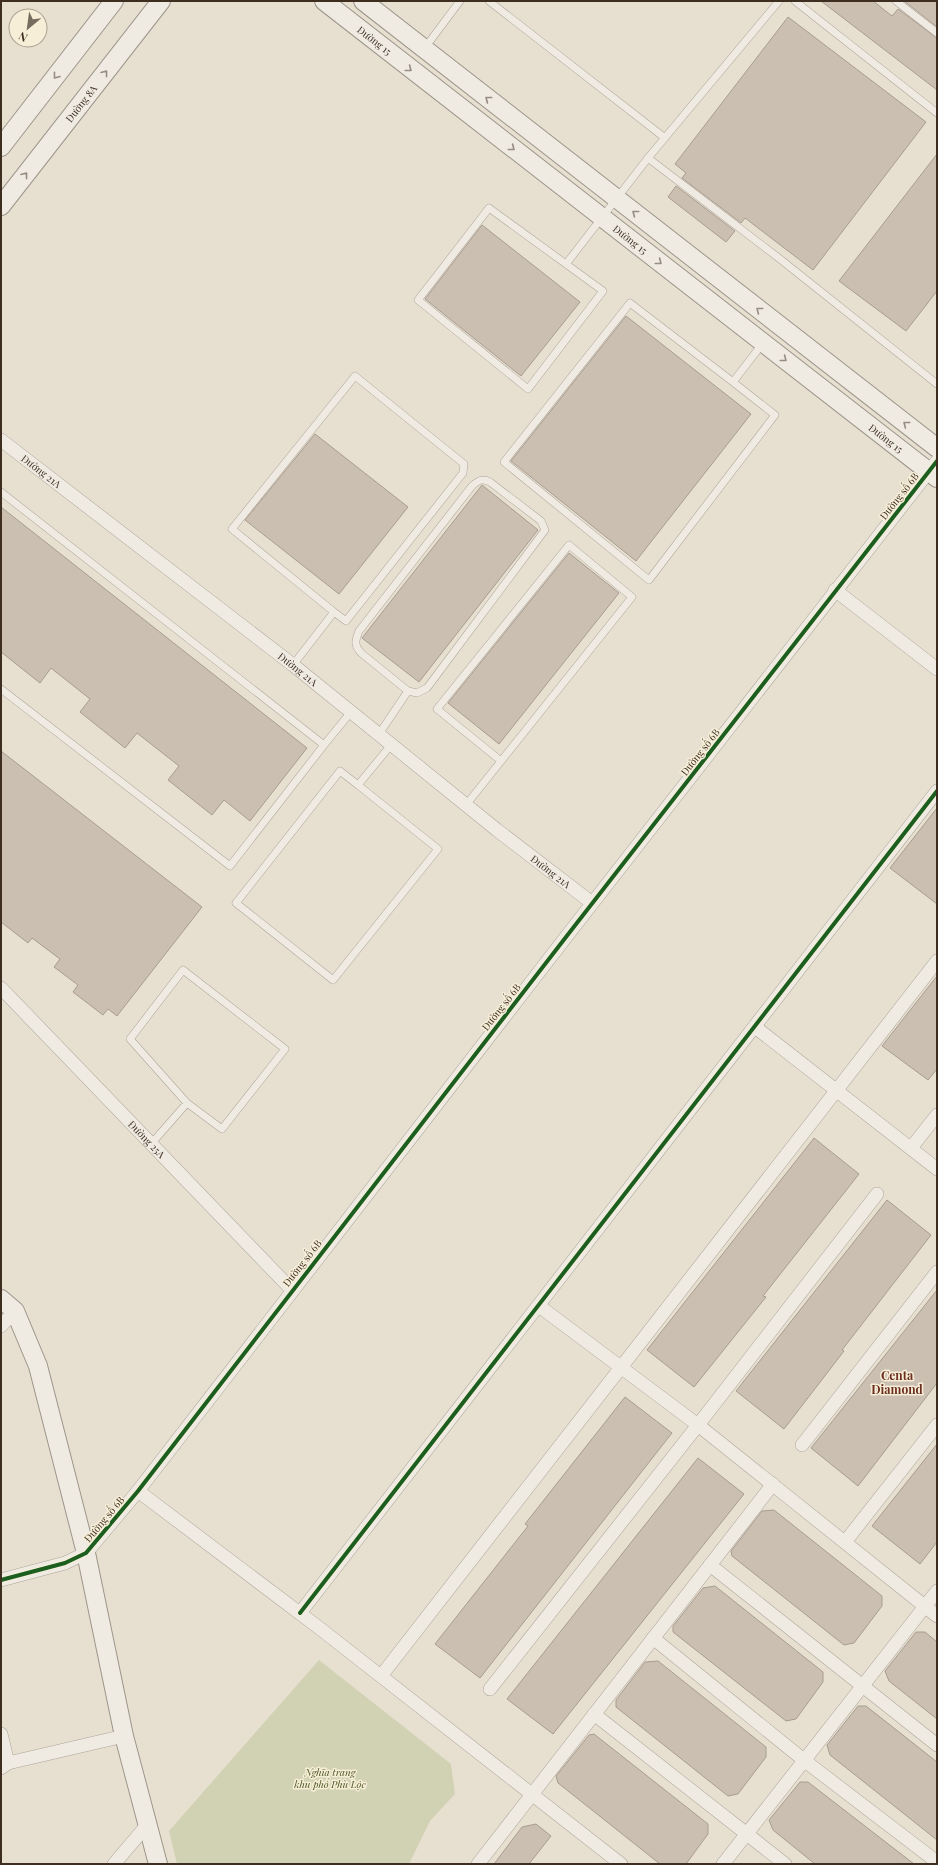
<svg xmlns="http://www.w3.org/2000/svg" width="938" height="1865" viewBox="0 0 938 1865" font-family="'Playfair Display',serif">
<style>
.cemetery{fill:#d1d1b3}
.building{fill:#cbbfb2;stroke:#a89c90}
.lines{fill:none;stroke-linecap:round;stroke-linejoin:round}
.lane-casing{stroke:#ada599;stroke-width:8}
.street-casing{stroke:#ada599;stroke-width:14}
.secondary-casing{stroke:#9c958a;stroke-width:20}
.lane{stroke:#efebe3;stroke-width:7}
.street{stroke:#efebe3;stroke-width:13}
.secondary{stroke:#efebe3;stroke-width:18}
.cycleway-casing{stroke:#f7eed8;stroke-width:6}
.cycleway{stroke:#1b5e20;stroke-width:4}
.oneway{stroke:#968c82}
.labels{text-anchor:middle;stroke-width:3;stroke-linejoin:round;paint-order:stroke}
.street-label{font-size:10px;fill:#3d2e20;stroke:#f7eed8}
.park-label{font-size:10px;font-style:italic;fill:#4d5a26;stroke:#f7eed8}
.quarter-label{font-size:12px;font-weight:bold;fill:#6b2e1e;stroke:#f7eed8}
</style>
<rect width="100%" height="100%" fill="#e7e0d1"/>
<!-- cemetery -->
<path class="cemetery" d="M319,1660L451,1764L455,1794L430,1821L409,1864H177L169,1831Z"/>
<!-- building -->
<path class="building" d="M821,1H873L892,16L898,9L937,38V90Z
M904,1H937V27Z
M788,17L926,122L813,270L745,218L741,223L682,178L686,173L675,164Z
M937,154V291L906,331L839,281Z
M676,186L735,231L726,242L668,197Z
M482,225L580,302L521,376L425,299Z
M626,316L751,414L636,561L511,461Z
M315,434L408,507L339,594L245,520Z
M482,485L538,530L419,682L362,638Z
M1,507L307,748L250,821L224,800L212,815L168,780L179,766L137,733L125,748L80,712L90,699L51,668L40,683L1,652Z
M569,553L619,593L499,744L448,703Z
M1,751L202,907L117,1016L108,1009L103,1015L73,992L78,985L54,967L60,959L32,938L28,943L1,922Z
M937,808V904L890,868Z
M937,976V1069L928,1080L882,1046Z
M814,1138L859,1174L763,1296L766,1297L694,1387L647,1350Z
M887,1200L931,1235L842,1350L844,1351L784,1429L736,1391Z
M937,1290V1383L858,1486L811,1448Z
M625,1397L672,1433L480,1678L435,1644L528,1526L525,1524Z
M937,1444V1542L920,1564L872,1526Z
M698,1458L744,1494L553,1734L507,1699Z
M774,1510L882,1596V1606L854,1643L844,1645L732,1556L731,1551L762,1511Z
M715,1586L823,1672V1682L796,1719L786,1721L673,1632V1626L703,1588Z
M916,1632H925L937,1642V1719L889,1681L885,1671Z
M658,1661L766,1747V1757L738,1794L728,1796L616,1707V1700L645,1662Z
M858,1706H866L937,1762V1840L830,1755L827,1745Z
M594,1734L708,1824V1834L686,1864H660L558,1783L556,1776L589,1735Z
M800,1782H808L914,1864H815L773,1830L769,1820Z
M536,1824L551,1836L529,1864H494L522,1827Z"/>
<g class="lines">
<!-- lane casing -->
<g class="lane-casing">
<path id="lane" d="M489,1L665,138
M795,1L937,113
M896,1L937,33
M424,49L460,1
M648,158L780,259L937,384
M566,264L489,208L418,300L528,389L603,291L566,264L648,158L779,1
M733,382L630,303L504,462L649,580L775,415L733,382L763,343
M1,492L324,745L351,712
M293,665L334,612L346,621L463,473L464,464L355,376L232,529L334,612
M1,689L230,866L324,745
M379,734L408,691L417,693L427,688L545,530L541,521L490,482C482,478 479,480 472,486L359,631C355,641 354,645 361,653L408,691
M358,785L340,771L236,903L333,980L438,849L358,785L391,745
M466,805L632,597L569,545L437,709L501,761
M151,1144L187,1103L222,1129L285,1049L183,970L130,1039L187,1103"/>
</g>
<!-- street casing -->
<g class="street-casing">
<g id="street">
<path id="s1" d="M1,440L293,665L497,830L592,903"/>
<path d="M835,590L937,669"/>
<path id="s2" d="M1,988L292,1290"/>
<path d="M755,1027L937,1169"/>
<path d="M911,1148L937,1115"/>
<path d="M539,1306L698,1425L937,1616"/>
<path d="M1,1326L15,1311"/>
<path d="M802,1445L937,1272"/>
<path d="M138,1491L318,1627L621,1864"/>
<path d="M845,1542L937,1425"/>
<path d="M710,1565L937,1745"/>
<path d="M1,1580L65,1563L86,1553L138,1491L566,937L937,461"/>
<path d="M300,1613L937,791"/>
<path d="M653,1638L805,1761L937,1862"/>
<path d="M381,1676L937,961"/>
<path d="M490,1689L698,1425L877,1194"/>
<path d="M594,1714L785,1864"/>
<path d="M1,1734L8,1763"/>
<path d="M1,1768L8,1763L124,1736"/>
<path d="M114,1864L148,1824"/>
<path d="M478,1864L773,1484"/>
<path d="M723,1864L937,1591"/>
</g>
</g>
<!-- secondary casing -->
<g class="secondary-casing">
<g id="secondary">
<path id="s3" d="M324,1L937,478"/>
<path d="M363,1L937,448"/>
<path d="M1,147L114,1"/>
<path id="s4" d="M1,206L161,1"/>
<path d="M1,1299L15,1311L38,1366L86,1553L124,1736L158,1864"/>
</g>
</g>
<!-- lane -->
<use href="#lane" class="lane"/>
<!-- street -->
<use href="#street" class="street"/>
<!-- secondary -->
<use href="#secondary" class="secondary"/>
<!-- cycleway casing -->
<g class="cycleway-casing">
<path id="cycleway" d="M1,1580L65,1563L86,1553L138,1491L566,937L937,461
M300,1613L937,791"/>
</g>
<!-- cycleway -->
<use href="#cycleway" class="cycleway"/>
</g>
<!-- one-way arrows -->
<defs><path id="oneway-chevron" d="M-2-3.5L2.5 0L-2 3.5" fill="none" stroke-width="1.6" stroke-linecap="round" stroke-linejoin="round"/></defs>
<g class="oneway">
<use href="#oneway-chevron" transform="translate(409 69) rotate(38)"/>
<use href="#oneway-chevron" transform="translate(105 73) rotate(-52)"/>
<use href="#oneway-chevron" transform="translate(56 76) rotate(128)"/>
<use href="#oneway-chevron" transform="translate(488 99) rotate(-142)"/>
<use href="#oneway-chevron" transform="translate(512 148) rotate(38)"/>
<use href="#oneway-chevron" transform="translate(25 175) rotate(-52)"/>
<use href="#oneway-chevron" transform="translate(635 213) rotate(-142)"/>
<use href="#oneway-chevron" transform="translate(659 262) rotate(38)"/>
<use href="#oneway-chevron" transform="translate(759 310) rotate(-142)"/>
<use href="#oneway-chevron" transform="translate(784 359) rotate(38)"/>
<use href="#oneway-chevron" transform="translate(906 424) rotate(-142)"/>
</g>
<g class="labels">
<!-- street labels -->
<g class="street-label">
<text dy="4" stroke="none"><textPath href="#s3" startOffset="64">Đường 15</textPath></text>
<text dy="4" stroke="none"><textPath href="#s4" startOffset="130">Đường 8A</textPath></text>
<text dy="4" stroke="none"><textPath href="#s3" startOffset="388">Đường 15</textPath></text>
<text dy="4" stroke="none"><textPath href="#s3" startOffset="712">Đường 15</textPath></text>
<text dy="4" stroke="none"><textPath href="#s1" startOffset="51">Đường 21A</textPath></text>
<text transform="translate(899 496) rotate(-52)" y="4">Đường số 6B</text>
<text dy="4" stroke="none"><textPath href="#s1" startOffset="375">Đường 21A</textPath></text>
<text transform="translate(700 752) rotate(-52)" y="4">Đường số 6B</text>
<text dy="4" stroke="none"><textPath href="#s1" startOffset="699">Đường 21A</textPath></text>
<text transform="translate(501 1007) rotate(-52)" y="4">Đường số 6B</text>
<text dy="4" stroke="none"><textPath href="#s2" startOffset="210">Đường 25A</textPath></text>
<text transform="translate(302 1263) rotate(-52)" y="4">Đường số 6B</text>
<text transform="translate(104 1519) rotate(-50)" y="4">Đường số 6B</text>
</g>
<!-- park labels -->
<g class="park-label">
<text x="330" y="1776">Nghĩa trang<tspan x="330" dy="12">khu phố Phù Lộc</tspan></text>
</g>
<!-- quarter labels -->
<g class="quarter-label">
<text x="897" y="1380">Centa<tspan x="897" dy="14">Diamond</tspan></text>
</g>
</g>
<!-- border -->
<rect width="938" height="1865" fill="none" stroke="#3d2e20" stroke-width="4"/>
<!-- north arrow -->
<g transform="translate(28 28) rotate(209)"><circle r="19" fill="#f7eed8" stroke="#ada18e"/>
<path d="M0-3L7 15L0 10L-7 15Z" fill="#786c5e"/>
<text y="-6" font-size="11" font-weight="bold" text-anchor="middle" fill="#3d2e20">N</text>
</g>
</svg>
